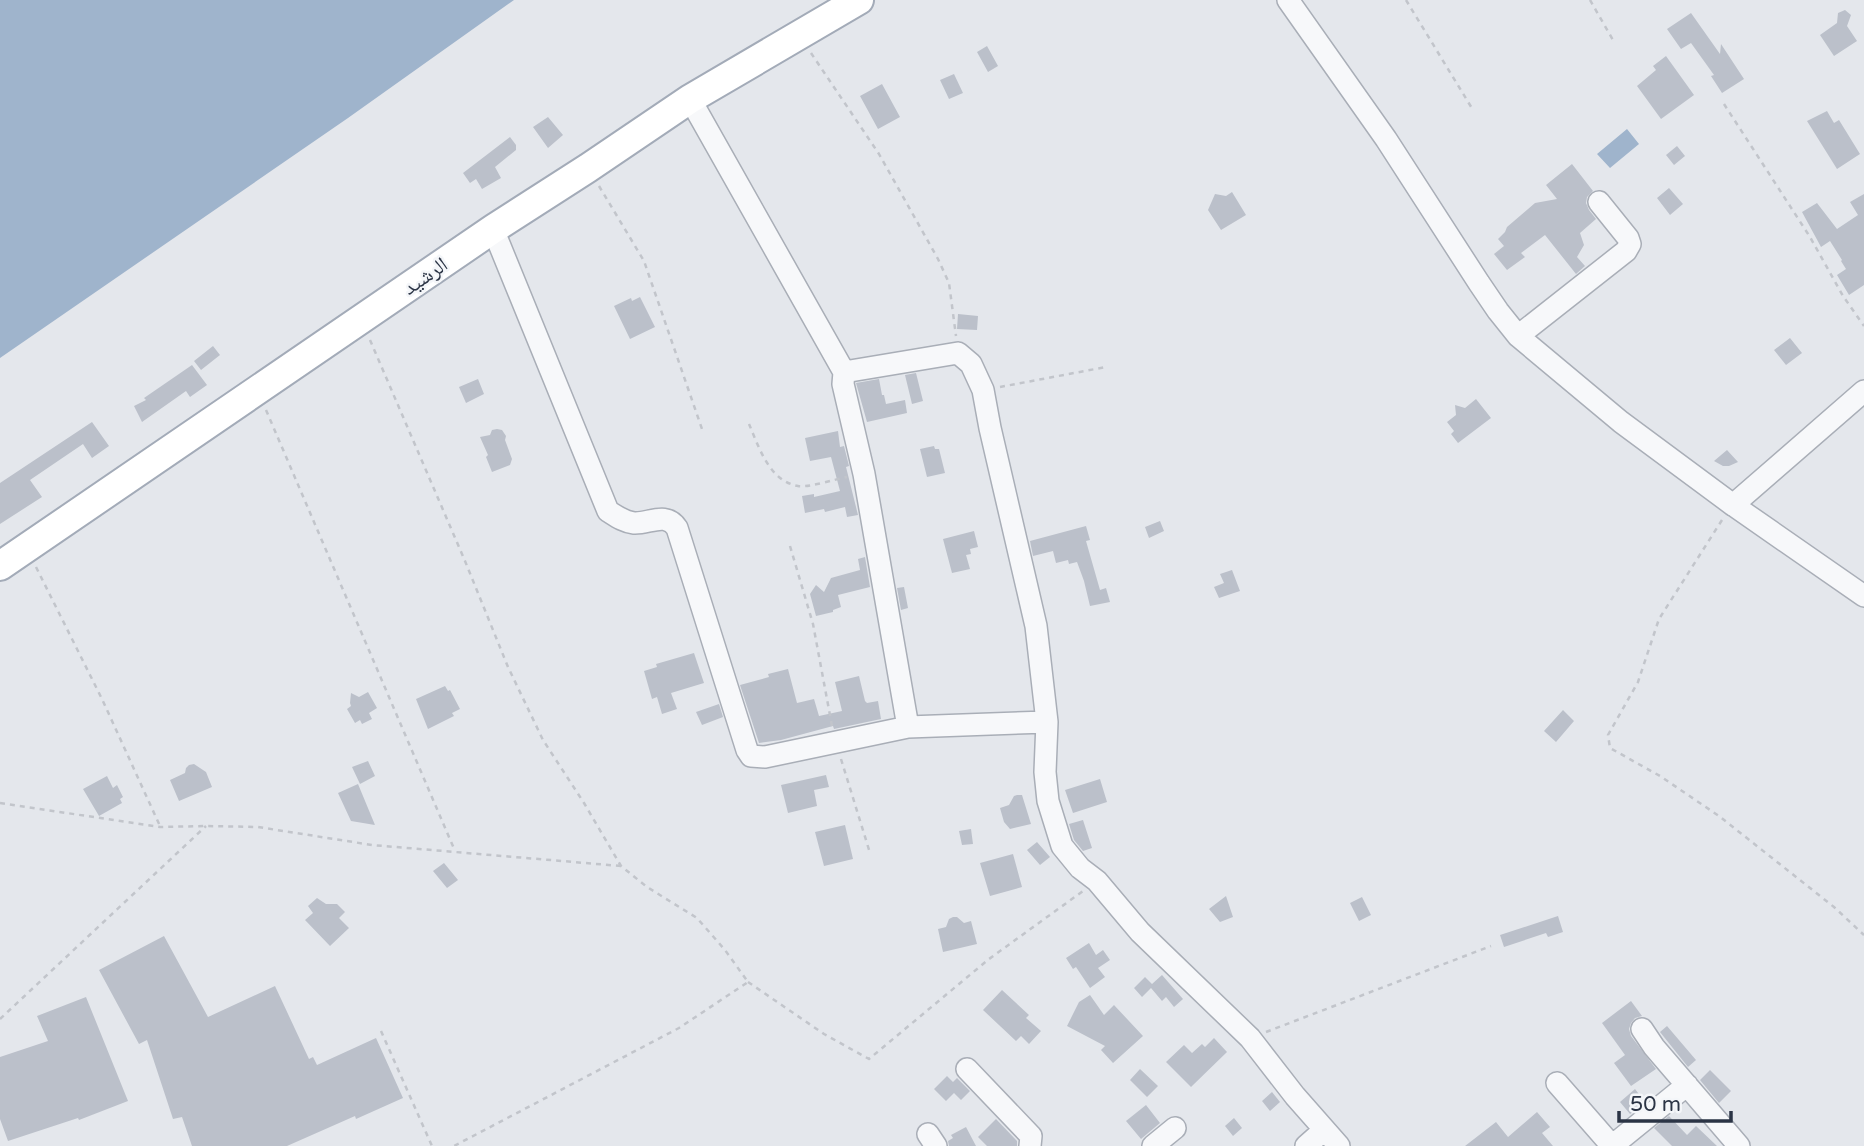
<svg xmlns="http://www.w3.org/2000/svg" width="1864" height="1146" viewBox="0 0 1864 1146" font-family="'Varela Round','Noto Naskh Arabic',sans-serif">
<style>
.water{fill:#9fb4cc}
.building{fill:#bbc0ca}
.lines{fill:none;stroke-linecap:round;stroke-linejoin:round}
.minor-casing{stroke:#a9aeb7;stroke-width:24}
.major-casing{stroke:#a3abb8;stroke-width:32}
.path{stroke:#c2c5cb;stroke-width:2.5;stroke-dasharray:5 5;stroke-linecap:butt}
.minor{stroke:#f7f8fa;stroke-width:21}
.major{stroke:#fff;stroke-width:28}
.labels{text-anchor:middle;stroke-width:5;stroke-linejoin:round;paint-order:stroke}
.street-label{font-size:21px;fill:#2b3445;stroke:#f4f6f9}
</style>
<rect width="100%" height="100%" fill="#e4e7ec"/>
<!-- water -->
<path class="water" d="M0,0H514L348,118L0,358Z
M1627,129L1639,144L1610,168L1597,154Z"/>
<!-- building -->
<path class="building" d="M1845,10L1851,15L1847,26L1857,41L1834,56L1820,35L1837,23L1838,13Z
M1691,13L1720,54L1721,44L1744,79L1722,93L1711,76L1714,75L1691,43L1681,49L1667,29Z
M987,46L998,66L988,72L977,52Z
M1666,56L1694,95L1661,119L1637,86L1656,70L1653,66Z
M954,74L963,93L949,99L940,80Z
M882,84L900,117L878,129L860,96Z
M1827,111L1834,123L1839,120L1860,154L1837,169L1807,121Z
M548,117L563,135L548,148L533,127Z
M510,137L516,145V150L495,167L501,178L482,189L476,179L470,183L463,173Z
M1677,146L1685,156L1674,165L1666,155Z
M1572,164L1593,191L1587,197L1586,203L1589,210L1596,219L1580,233L1584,245L1577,257L1585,266L1576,274L1545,235L1521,253L1525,257L1507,270L1494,254L1504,246L1498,239L1505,232L1507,227L1535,203L1557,199L1546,185Z
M1669,188L1683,204L1670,215L1657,198Z
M1232,192L1246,215L1221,230L1208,210L1215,194L1226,196Z
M1864,194V285L1849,295L1837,275L1846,269L1841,261L1842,260L1830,241L1821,247L1802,212L1817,203L1837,229L1858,215L1850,202Z
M640,297L655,327L630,339L614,306L631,298L632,301Z
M958,314L978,316L977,330L957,329Z
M1790,338L1802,353L1786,365L1774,350Z
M213,346L220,355L201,370L194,361Z
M192,365L207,385L190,397L186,391L142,422L134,406L146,400L144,398Z
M916,373L923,401L912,404L905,375Z
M478,379L484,394L466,403L459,387Z
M879,379L882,395H884L886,404L905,400L907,413L867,422L856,383Z
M1476,399L1491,418L1458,443L1451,434L1454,431L1447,422L1456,415L1455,405L1465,408Z
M92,422L109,446L92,458L83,444L30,480L42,497L0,524V483Z
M497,429L502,430L506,436L505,440L512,459L510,465L492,472L486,457L488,455L480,437L490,435L492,430Z
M838,431L840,447L844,446L849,466L846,467L858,515L847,517L845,507L825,512L824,509L805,513L802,496L814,494V497L840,491L831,457L810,461L805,438Z
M934,446L935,449H939L945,473L927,477L920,449Z
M1727,450L1738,462L1729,466H1723L1714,461Z
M1160,521L1164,531L1149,538L1145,527Z
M1086,526L1090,540L1086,541L1100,590L1106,588L1110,602L1090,606L1084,581L1077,562L1069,564L1068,560L1056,563L1053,551L1033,556L1030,541Z
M974,531L978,547L970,549L971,554L966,555L970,569L952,573L943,539Z
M865,557L870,587L838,595L841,607L833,610V612L816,616L810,594L816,585L824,592L831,578L860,570L858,559Z
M1232,570L1240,591L1219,598L1214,587L1224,583L1220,574Z
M904,587L908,608L901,610L897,588Z
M694,653L704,683L671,693L677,709L662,714L657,697L652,699L644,671L657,667L656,664Z
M788,669L797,703L814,699L819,716L842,711L835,682L859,676L865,701L867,703L878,701L881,719L834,729L833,726L781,740L759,743L740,685L769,677L768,674Z
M445,686L448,691L450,690L460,709L452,713L454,716L428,729L416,699Z
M368,692L377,708L369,713L372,719L362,724L360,720L355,723L347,709L351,706L350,703L351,693L359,697Z
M719,704L723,717L702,725L696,712Z
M1563,710L1574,721L1556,742L1544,731Z
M368,761L375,776L360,784L352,767Z
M194,764L206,772L212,787L179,801L170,780L185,773L186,768L189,765Z
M826,775L829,787L814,790L817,806L788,813L781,785Z
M107,776L113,788L117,785L123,797L120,799L122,803L99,816L83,789Z
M1100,779L1107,802L1073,813L1065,790Z
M358,784L375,825L351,821L338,793Z
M1017,795H1022L1031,824L1010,829L1004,822L1000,808L1009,805L1014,796Z
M1083,820L1092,848L1083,851L1074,840L1069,824Z
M845,825L853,859L824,866L815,832Z
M971,829L973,844L962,845L959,831Z
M1037,842L1050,857L1040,865L1027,850Z
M1013,854L1022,887L990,896L980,863Z
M444,863L458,880L447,888L433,871Z
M1226,896L1233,917L1220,922L1209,909Z
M1362,897L1371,915L1359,921L1350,903Z
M317,898L326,904H337L345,912L339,918L349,928L330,946L305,920L313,913L308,906Z
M1558,916L1563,932L1548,937L1546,933L1504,947L1500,935Z
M953,917H957L964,923L971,921L977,944L943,952L938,929L946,927L949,919Z
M164,936L208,1017L275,986L309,1059L313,1057L317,1065L376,1038L403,1098L356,1119L355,1116L287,1146H192L182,1117L173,1119L147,1040L139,1044L99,970Z
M1089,943L1096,955L1103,950L1110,960L1098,968L1105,977L1090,988L1076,967L1073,969L1066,958Z
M1162,975L1183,999L1174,1007L1166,997L1162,1001L1151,988L1142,997L1134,988L1145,977L1152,984Z
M1002,990L1029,1015L1026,1018L1041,1031L1029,1044L1021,1036L1016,1041L983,1010Z
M1090,995L1104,1015L1114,1005L1143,1036L1113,1063L1101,1050L1105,1046L1067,1026L1079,1002Z
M86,997L128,1101L79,1120L78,1118L8,1141L0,1119V1057L48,1041L37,1016Z
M1631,1001L1642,1016L1635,1018L1631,1023L1629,1029L1631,1036L1656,1069L1631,1086L1614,1063L1625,1055L1602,1023Z
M1667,1026L1696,1060L1688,1067L1660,1032Z
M1214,1038L1227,1052L1191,1087L1166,1062L1184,1045L1192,1053L1202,1044L1205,1047Z
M1140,1069L1158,1086L1147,1097L1130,1080Z
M1710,1070L1731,1091L1719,1103L1700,1080Z
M947,1076L953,1082L957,1078L970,1091L961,1100L954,1093L946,1101L934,1089Z
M1635,1089L1645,1102L1630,1114L1620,1102Z
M1272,1092L1280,1102L1270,1111L1262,1101Z
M1146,1105L1160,1123L1141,1139L1126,1121Z
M1537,1112L1550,1127L1542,1133L1553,1146H1465L1496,1122L1508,1137Z
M1669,1116L1687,1135L1696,1126L1717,1146H1672L1654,1128Z
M1234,1118L1242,1128L1233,1136L1225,1126Z
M996,1119L1017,1141V1146H987L978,1137Z
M966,1127L976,1146H949L948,1141L953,1138L951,1135Z"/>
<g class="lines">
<!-- minor casing -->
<g class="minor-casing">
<path id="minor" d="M1288,0L1386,139L1479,283L1498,311L1518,336L1621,422L1733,505L1864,596
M690,99L844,372L843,384L864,474L908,727
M493,229L608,511C616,516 624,522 634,523C649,524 666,511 677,528L747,750L751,756L765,757L908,727L1047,722
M1518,336L1626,251L1630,244L1628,238L1599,202
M844,372L958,353L971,364L983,390L990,428L1036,626L1047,722L1045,772L1048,801L1062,846L1080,868L1097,881L1140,932L1250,1038L1295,1096L1339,1146
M1733,505L1864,391
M1642,1029L1654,1047L1739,1146
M967,1069L1031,1136L1030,1146
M1557,1083L1612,1146
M928,1134L936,1146
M1153,1146L1175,1128
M1306,1146L1324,1130
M1612,1146L1687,1085"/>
</g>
<!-- major casing -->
<g class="major-casing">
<path id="major" d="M0,566L493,229L588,168L690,99L859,0"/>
</g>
<!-- path -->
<path class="path" d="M1406,0L1473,110
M1590,0L1613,40
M811,53L879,154L938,259L949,283L956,336
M1724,104L1810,237L1843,296L1864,326
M599,186L644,261L702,429
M370,340L465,561L508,667L543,740L584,803L621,866L647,887L697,918L725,950L748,982L679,1028L454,1146
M1000,387L1106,367
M266,410L455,851
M749,424C759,447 769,481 798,486C808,488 836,479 847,477
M1722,520L1659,619L1638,682L1608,735L1610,748L1660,776L1719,816L1834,907L1864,935
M790,546L813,624L832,726
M36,567L102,699L160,826
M841,759L870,853
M0,803L160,827L206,826L258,827L372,845L621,866
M748,982L824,1034L869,1059L989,959L1083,891
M0,1019L206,826
M381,1031L432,1146
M1266,1032L1491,946"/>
<!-- minor -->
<use href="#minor" class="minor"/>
<!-- major -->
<use href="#major" class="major"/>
</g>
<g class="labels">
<!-- street labels -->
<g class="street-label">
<text transform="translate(425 276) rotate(-35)" y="7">الرشيد</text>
</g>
</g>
<!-- scale -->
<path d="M1619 1111v10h112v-10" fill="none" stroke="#2b3445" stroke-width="3.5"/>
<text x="1630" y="1111" font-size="21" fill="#2b3445" stroke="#f4f6f9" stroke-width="5" paint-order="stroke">50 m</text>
</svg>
